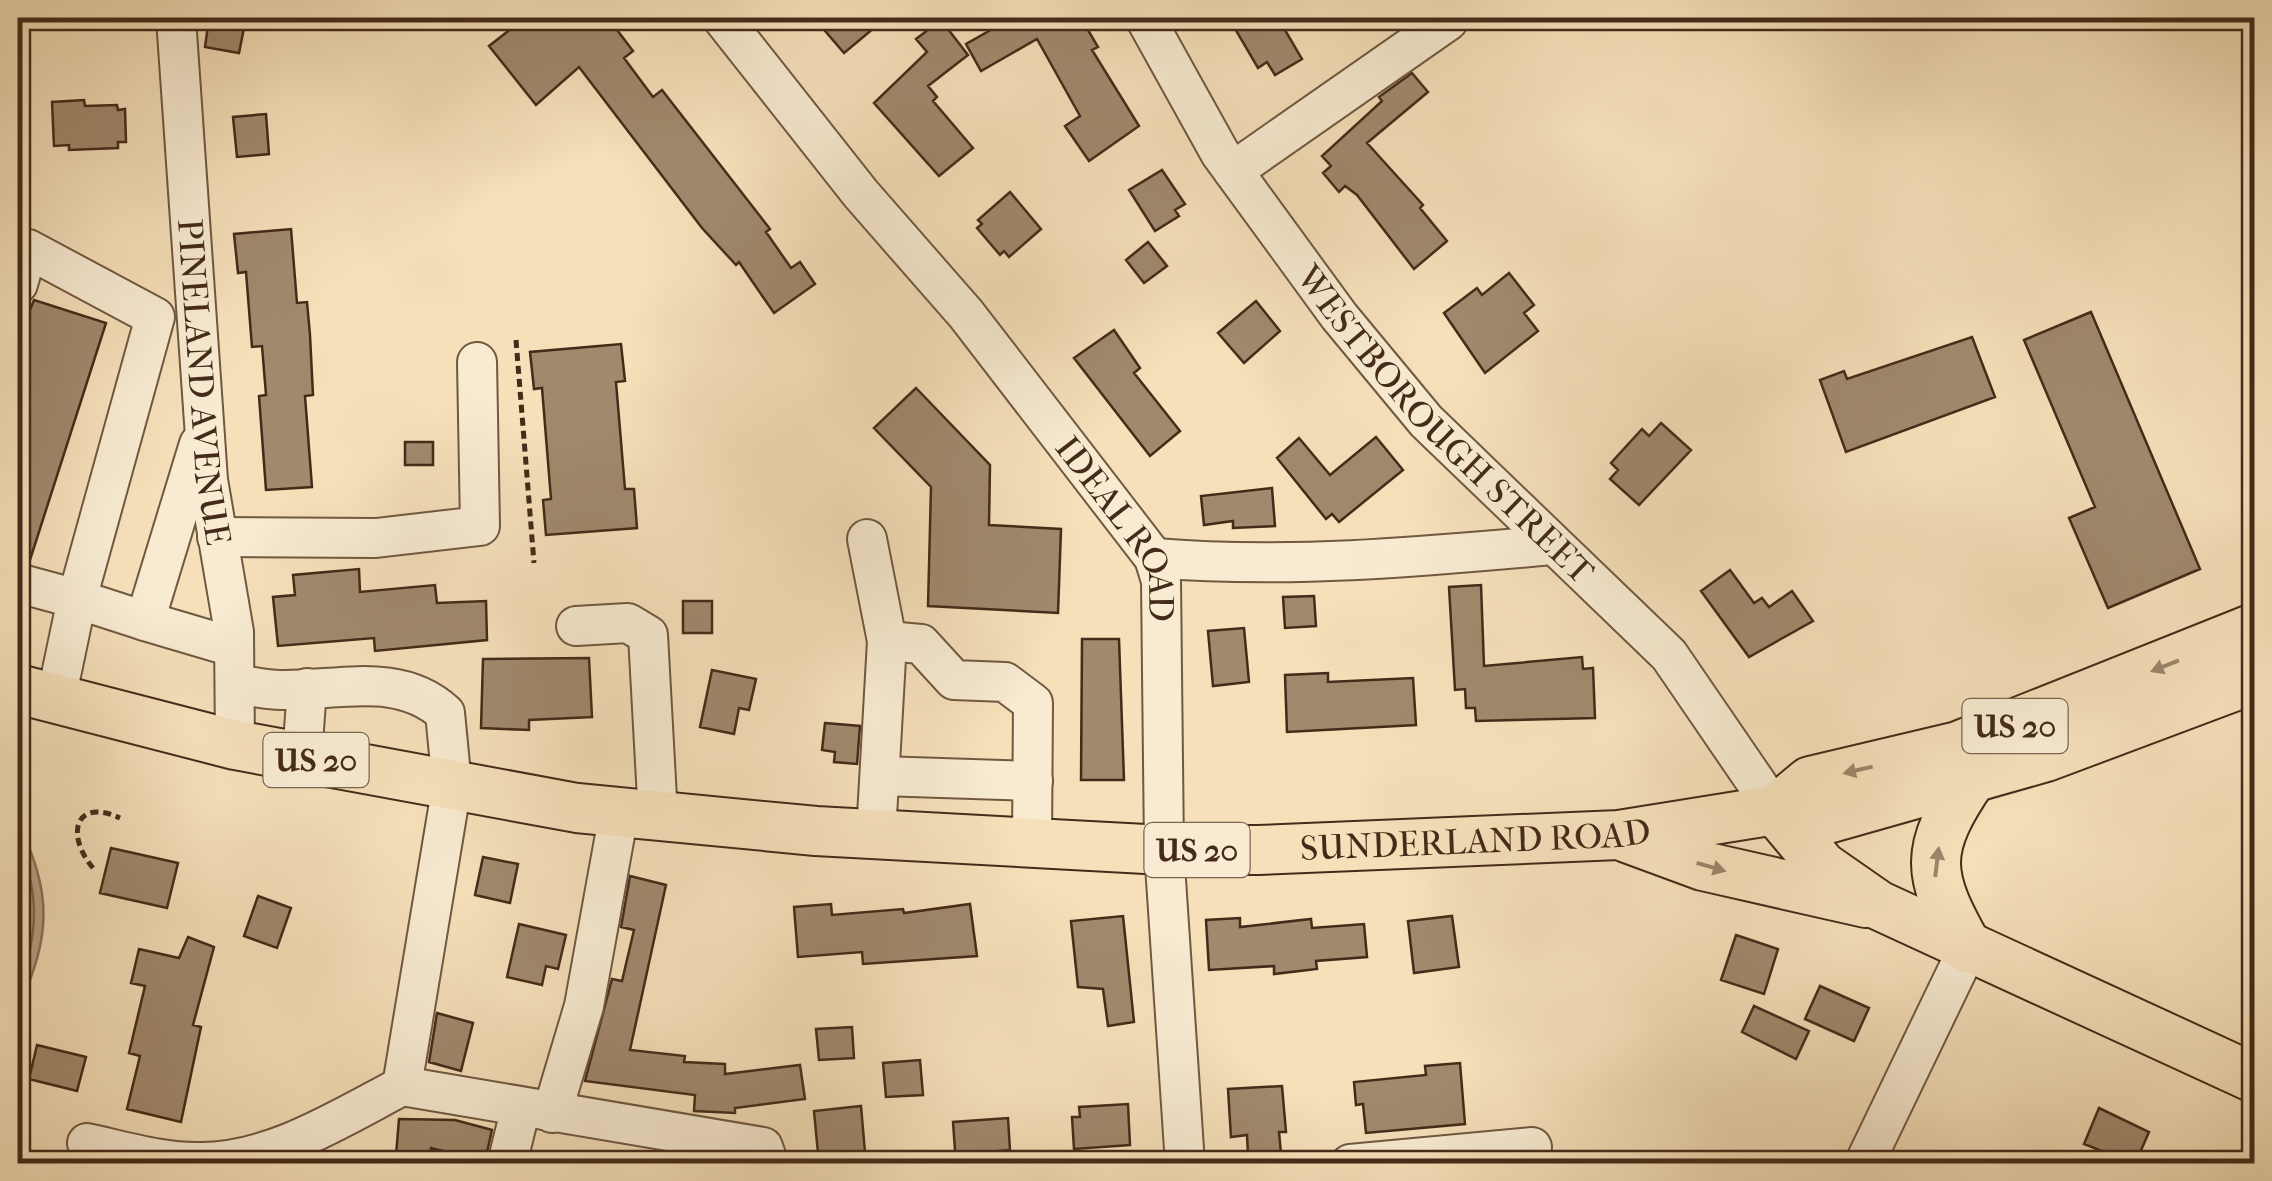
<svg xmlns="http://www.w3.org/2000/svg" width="2272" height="1181" viewBox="0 0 2272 1181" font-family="'IM FELL French Canon',serif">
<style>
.water{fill:#b9a283;stroke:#8a7259;stroke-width:2.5}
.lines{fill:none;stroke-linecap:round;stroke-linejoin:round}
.shore{stroke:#7e664e;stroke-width:2.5}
.building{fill:#a0896d;stroke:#442b19;stroke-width:2.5}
.minor-casing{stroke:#705841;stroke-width:42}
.major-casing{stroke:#442b19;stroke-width:52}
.path{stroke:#442b19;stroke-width:5;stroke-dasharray:8 5;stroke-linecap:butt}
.minor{stroke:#f8ebd2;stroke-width:38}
.major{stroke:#f5e0ba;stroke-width:48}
.oneway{fill:#9c866a}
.labels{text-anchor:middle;stroke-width:8;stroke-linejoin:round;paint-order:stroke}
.shield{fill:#f8ebd2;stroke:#7a6550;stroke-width:2.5}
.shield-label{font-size:32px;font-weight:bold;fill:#442b19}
.street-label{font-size:35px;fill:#442b19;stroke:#f8ebd2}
</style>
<rect width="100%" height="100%" fill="#f5e0ba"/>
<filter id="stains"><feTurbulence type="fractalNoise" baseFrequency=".002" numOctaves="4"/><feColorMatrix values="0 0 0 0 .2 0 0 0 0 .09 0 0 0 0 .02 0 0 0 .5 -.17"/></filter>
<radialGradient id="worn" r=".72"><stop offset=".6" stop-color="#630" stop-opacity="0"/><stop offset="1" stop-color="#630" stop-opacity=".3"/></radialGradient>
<!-- water -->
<path class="water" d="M18,822C53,895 51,936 18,1009Z"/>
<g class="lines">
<!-- shore -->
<path class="shore" d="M18,845C40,891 38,939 18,985"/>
</g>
<!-- building -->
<path class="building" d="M209,18H246L239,53L205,47Z
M525,18H608L633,51L624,58L653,97L662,90L770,229L766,232L791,268L800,262L815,284L774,313L739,262L736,265L702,228L579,67L536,105L489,46Z
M814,18H886L844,53Z
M1012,18H1081L1098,47L1092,50L1139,126L1089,161L1065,126L1080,116L1037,39L981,71L966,44Z
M1251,18H1278L1302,59L1275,75L1267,62L1258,68L1234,27Z
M941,20L968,55L928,86L937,97L933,101L973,148L939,176L874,103L927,52L916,39Z
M1412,73L1428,92L1367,143L1423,205L1420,208L1447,241L1414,269L1357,195L1345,186L1339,192L1323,173L1331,166L1322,156L1382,101L1379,97Z
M84,100L85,106L117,105L118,110L125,109L126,142H118V148L69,150V145L54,146L52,102Z
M266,114L269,154L237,157L233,117Z
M1162,170L1185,204L1175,210L1179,216L1155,231L1129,190Z
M1010,192L1041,229L1009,257L1004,251L1000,255L977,228L982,224L978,220Z
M291,229L297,303L307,302L310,335L313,395L305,396L312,487L266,490L259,396L266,395L262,346L252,347L246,272L238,273L234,234Z
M1148,242L1167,266L1144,283L1126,260Z
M1509,273L1534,305L1524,313L1538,331L1485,373L1444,313L1477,288L1482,295Z
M34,300L106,323L29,563L18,561V339Z
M1256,301L1280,331L1244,363L1218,333Z
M2091,312L2200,569L2108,608L2069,518L2095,507L2024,340Z
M1114,330L1140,368L1134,373L1180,431L1150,456L1074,358Z
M1972,337L1995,397L1846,452L1820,380L1844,371L1847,379Z
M621,344L625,381L616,382L625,489H634L637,528L546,535L543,500L551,499L542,388L534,389L530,352Z
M916,388L990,465L989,525L1061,529L1058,613L928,606L931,487L874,428Z
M1661,423L1691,450L1639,505L1610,479L1618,470L1611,463L1642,429L1649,436Z
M1376,437L1403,470L1339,522L1332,514L1326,519L1277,458L1299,438L1330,475Z
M405,442H433V465H405Z
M1272,488L1275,526L1233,528V521L1204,525L1201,496Z
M359,569L360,592L435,585L437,603L486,601L487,640L375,651L374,638L278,646L273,597L295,595L293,575Z
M1730,570L1754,603L1762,598L1769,607L1792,591L1813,621L1749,657L1701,591Z
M1481,585L1484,666L1582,657L1583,669L1593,668L1595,718L1476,721L1475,708H1466L1465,689L1455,690L1449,587Z
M1314,596L1316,626L1285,628L1283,597Z
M683,601H712V633H683Z
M1244,628L1249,682L1213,686L1208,631Z
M1082,639H1119L1124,780H1081Z
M589,658L592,717L529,720V730L481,728L483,659Z
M712,670L756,679L749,710L739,708L734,734L700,727Z
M1328,673V682L1413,678L1416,725L1287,732L1285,675Z
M825,723L860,726L857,764L834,762L835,752L822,750Z
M111,848L178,863L167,908L100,893Z
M483,857L518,864L510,903L475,895Z
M630,876L666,885L630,1050L685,1056L684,1062L725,1064V1074L800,1065L805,1099L735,1108V1113L694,1111L695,1095L585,1081L612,979L622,981L634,930L621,927Z
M258,896L291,908L277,948L244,936Z
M831,904L832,915L903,909L904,913L970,904L977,956L863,964L862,952L798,957L794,907Z
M1123,916L1134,1022L1108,1026L1103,989L1078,987L1071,921Z
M1452,916L1459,967L1414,973L1408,921Z
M1240,918V927L1311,919L1312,928L1364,924L1367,957L1316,961L1317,969L1274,974V966L1209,970L1206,920Z
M519,924L566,935L558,969L546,966L542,985L507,977Z
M1736,935L1778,949L1764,994L1721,980Z
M188,937L214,947L193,1025L201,1027L181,1122L127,1109L140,1056L129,1053L145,986L131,983L139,949L179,958Z
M1820,986L1869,1008L1854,1041L1805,1019Z
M1754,1006L1809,1031L1796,1059L1742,1032Z
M437,1013L473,1023L461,1071L429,1062Z
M852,1027L854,1058L819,1060L816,1029Z
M37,1045L86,1057L77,1091L29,1079Z
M920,1060L923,1095L886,1097L883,1063Z
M1460,1063L1465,1124L1366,1133L1363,1104L1356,1105L1354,1082L1426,1075L1425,1066Z
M1282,1086L1286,1132H1279L1281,1153L1248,1155L1247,1135L1231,1137L1228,1089Z
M1128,1104L1130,1145L1074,1149L1072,1117H1080L1079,1107Z
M861,1106L866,1164H819L814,1111Z
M2099,1108L2149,1132L2135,1164L2084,1144Z
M1008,1118L1010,1150L999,1151V1164H956L953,1122Z
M399,1119L455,1120L492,1130L485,1161L431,1148L430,1158L396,1155Z"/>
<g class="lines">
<!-- minor casing -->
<g class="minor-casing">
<g id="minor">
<path id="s1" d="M176,18L208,480L234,632L235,745"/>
<path id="s2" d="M722,18L861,194L966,314L1154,558L1161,581L1164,850L1185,1164"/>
<path id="s3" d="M1145,18L1220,153L1339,316L1426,421L1669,655L1775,810"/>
<path d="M1233,171L1448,21"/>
<path d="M18,284L28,249L155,317L77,599L18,583"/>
<path d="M199,444L145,621L233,647"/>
<path d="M217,537L376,538L480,526L477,362"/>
<path d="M867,539L887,641"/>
<path d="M1154,558C1288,569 1419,557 1553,545"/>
<path d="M576,626L628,623L648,635L658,817"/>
<path d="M235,684C250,686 266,690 281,690C338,691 399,671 445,713L452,785L402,1086"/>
<path d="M56,699L77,599L145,621"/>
<path d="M302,757L307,688"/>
<path d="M880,776L1033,781"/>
<path d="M876,834L887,641L921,644L954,680L1005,682L1033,703L1032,843"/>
<path d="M402,1086L763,1147L769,1164"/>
<path d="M552,1113L584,1006L619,813"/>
<path d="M87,1143C124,1151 163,1163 201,1162C272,1162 341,1118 402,1086"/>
<path d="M507,1164L521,1107"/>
<path d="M1350,1164L1532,1147"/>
<path d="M1864,1164L1968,948"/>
</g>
</g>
<!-- major casing -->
<g class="major-casing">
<g id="major">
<path id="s4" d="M18,689L235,745L577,808L816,831L1164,850H1258L1619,835L1775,810L1824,820L2046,757L2254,679"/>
<path d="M1775,810L1822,866L1878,905L2254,1078"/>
<path d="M1775,810L1810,781L1958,746L2254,628"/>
<path d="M1627,838L1703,866L1866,903"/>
<path d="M1968,948C1926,874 1923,850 1973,777"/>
</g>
</g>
<!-- path -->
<path class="path" d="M516,340L534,563
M93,868C65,835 75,797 120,818"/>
<!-- minor -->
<use href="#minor" class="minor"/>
<!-- major -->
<use href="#major" class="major"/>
</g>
<!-- one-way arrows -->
<defs><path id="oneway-solid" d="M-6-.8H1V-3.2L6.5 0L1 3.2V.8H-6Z" transform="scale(2.5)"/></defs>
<g class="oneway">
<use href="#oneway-solid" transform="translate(2165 666) rotate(158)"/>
<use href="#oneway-solid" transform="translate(1858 770) rotate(167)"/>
<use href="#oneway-solid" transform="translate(1937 862) rotate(-83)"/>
<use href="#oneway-solid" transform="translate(1711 867) rotate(16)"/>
</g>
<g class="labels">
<!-- shield labels -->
<g class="shield">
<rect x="1962.5" y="699" width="105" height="54" rx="8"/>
<rect x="263.5" y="733" width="105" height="54" rx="8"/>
<rect x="1144.5" y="823" width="105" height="54" rx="8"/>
</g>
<g class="shield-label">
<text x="2015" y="737">US 20</text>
<text x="316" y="771">US 20</text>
<text x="1197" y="861">US 20</text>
</g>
<!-- street labels -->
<g class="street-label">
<text dy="12" stroke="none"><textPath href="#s1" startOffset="365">PINELAND AVENUE</textPath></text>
<text dy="12" stroke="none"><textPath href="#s3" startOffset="508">WESTBOROUGH STREET</textPath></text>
<text dy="12" stroke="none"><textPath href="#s2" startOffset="650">IDEAL ROAD</textPath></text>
<text dy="12" stroke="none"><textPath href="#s4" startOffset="1472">SUNDERLAND ROAD</textPath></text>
</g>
</g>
<!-- margin -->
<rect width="2272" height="1181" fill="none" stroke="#f5e0ba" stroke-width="60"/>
<rect x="20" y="20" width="2232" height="1141" fill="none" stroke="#442b19" stroke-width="5"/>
<rect x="30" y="30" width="2212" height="1121" fill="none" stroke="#442b19" stroke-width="2.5"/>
<rect width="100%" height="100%" filter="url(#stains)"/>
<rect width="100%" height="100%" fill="url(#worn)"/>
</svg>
